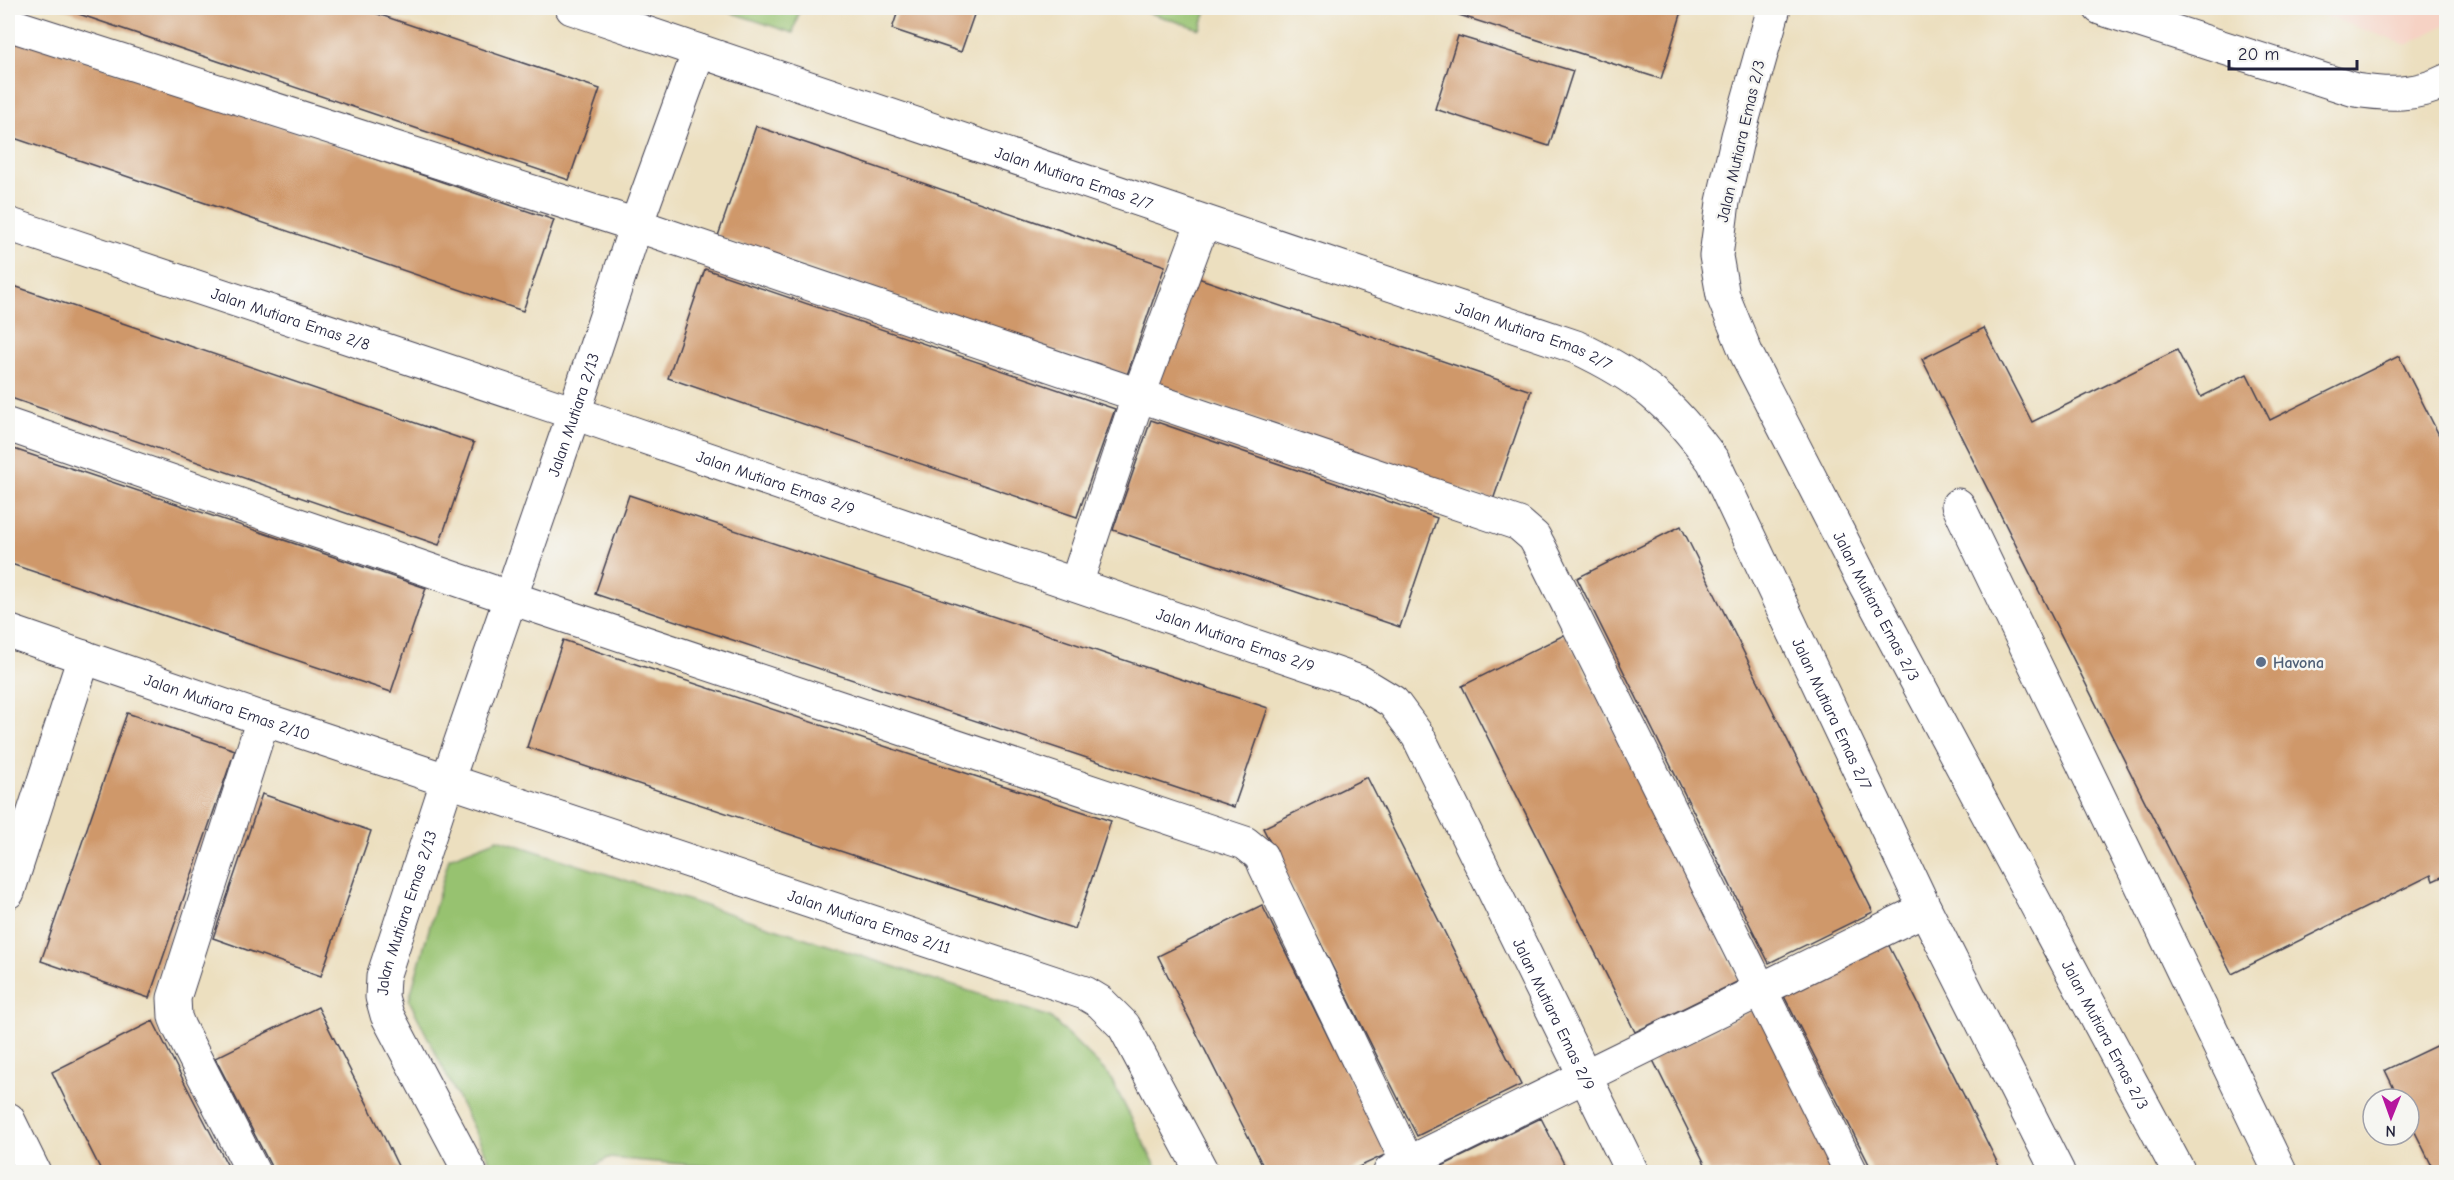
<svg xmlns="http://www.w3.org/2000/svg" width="2454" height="1180" viewBox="0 0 2454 1180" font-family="'Comic Neue',sans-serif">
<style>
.built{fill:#f6d2c4}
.green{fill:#97c26f;stroke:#5c7255;stroke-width:1.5}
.building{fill:#cf986a}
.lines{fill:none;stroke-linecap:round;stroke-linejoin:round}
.minor-casing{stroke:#403e4f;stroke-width:35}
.minor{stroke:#fff;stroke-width:33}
.service-dot{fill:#5c6f8a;stroke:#f6f6f2;stroke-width:2}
.labels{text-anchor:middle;stroke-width:5;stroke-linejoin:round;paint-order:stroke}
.street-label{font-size:16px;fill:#22223b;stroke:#f6f6f2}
.service-label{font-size:16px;font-weight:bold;fill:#4e5e75;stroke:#f6f6f2;text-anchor:start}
</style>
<rect width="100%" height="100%" fill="#f6f6f2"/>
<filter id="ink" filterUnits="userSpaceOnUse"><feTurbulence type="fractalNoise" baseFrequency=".0167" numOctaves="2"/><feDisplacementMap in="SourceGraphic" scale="12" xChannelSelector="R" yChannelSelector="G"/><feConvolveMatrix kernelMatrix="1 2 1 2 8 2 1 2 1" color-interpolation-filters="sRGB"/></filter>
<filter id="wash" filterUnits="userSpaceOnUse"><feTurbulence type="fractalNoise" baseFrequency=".008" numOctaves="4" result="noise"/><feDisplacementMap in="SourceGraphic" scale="24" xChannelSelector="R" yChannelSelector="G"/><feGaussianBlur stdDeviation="1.35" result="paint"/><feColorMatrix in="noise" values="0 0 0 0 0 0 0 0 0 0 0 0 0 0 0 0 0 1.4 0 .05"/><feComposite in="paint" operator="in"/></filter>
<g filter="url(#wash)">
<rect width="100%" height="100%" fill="#ecdfbf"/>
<!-- built -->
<path class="built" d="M2302,8H2446V24L2407,45Z"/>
<!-- green -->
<path class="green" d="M717,8H800L793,33Z
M1134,8H1207L1200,29Z
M498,839L1050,1017L1109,1075L1159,1172H776L608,1158L585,1172H495L409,1000L449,858Z"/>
<g id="blocks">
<!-- building -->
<path class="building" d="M61,8H360L600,89L569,180Z
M899,8H972L976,9L961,52L892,29Z
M1462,8H1683L1661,79L1459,15Z
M8,34L554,220L523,311L8,136Z
M1458,36L1573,71L1549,146L1435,109Z
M756,126L1165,266L1127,375L718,236Z
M705,269L1115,409L1077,517L668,378Z
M1195,277L1531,391L1493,500L1157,385Z
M8,284L474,443L439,545L8,397Z
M1984,328L2032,422L2177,350L2201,397L2247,374L2270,420L2399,356L2446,449V875L2433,881L2431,875L2232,974L1922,359Z
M1151,420L1437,518L1400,627L1113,530Z
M8,447L426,588L391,692L8,563Z
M629,495L1268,708L1234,807L595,594Z
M1681,526L1873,912L1769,963L1577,578Z
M1566,634L1739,981L1635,1032L1462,686Z
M563,640L1111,821L1075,929L527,747Z
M127,713L235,750L149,998L41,961Z
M1367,777L1521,1085L1417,1136L1263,828Z
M262,794L371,831L321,976L213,938Z
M1262,905L1387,1154L1348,1172H1266L1158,956Z
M1888,944L1908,983L2002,1172H1873L1784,996Z
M318,1007L383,1135L401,1172H274L215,1058Z
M1757,1008L1839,1172H1709L1653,1060Z
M153,1021L193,1099L231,1172H102L71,1111L52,1072Z
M2446,1041V1172H2435L2409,1120V1099H2399L2385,1070Z
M1541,1118L1568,1172H1438L1436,1169Z"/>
</g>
</g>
<g filter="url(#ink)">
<use href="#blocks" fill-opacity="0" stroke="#403e4f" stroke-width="1.5"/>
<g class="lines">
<!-- minor casing -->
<g class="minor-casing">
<g id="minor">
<path id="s1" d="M572,8L1576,347C1640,377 1671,403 1713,461L1925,909L2058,1172"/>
<path id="s2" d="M1774,8L1738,136L1723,202L1716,256L1723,296L1747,355L1860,575L2179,1172"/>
<path d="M2100,8L2355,90C2387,95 2417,96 2446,81"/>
<path d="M8,24L636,225L1519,524L1534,537L1539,546L1851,1172"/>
<path id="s3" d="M8,224L574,413L1360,682L1393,702L1418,736L1632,1172"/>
<path d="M8,425L511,598L1245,843L1261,856L1265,866L1412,1172"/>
<path d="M1958,505L2280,1172"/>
<path d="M1076,584L1138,397L1203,222"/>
<path id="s4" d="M8,631L263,719L1085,993L1100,1002L1124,1026L1202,1172"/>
<path d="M8,892L84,657"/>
<path d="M8,1119L34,1172"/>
<path d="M253,1172L179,1027L175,1017L174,998L263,719"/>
<path id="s5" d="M470,1172L387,1015L382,997L383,977L448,779L574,413L636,225L699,51"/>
<path d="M1390,1172L1925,909"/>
</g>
</g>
<!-- minor -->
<use href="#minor" class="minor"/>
</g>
</g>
<!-- markers -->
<circle class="service-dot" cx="2261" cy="662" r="6"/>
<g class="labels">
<!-- street labels -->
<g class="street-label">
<text transform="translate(1740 141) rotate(-77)" y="6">Jalan Mutiara Emas 2/3</text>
<text dy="6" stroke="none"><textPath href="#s1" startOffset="530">Jalan Mutiara Emas 2/7</textPath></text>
<text dy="6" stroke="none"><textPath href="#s3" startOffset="298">Jalan Mutiara Emas 2/8</textPath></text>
<text dy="6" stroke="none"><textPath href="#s1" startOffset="1016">Jalan Mutiara Emas 2/7</textPath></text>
<text dy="6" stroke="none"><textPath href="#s5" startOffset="810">Jalan Mutiara 2/13</textPath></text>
<text dy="6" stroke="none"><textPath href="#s3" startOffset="810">Jalan Mutiara Emas 2/9</textPath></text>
<text dy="6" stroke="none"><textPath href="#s2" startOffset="642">Jalan Mutiara Emas 2/3</textPath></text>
<text dy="6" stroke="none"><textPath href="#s3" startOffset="1296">Jalan Mutiara Emas 2/9</textPath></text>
<text dy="6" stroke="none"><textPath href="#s4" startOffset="232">Jalan Mutiara Emas 2/10</textPath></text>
<text dy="6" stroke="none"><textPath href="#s1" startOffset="1520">Jalan Mutiara Emas 2/7</textPath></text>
<text dy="6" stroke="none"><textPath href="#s5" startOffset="284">Jalan Mutiara Emas 2/13</textPath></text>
<text dy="6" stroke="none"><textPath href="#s4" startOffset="909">Jalan Mutiara Emas 2/11</textPath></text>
<text dy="6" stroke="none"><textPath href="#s3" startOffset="1818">Jalan Mutiara Emas 2/9</textPath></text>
<text dy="6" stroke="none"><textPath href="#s2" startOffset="1128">Jalan Mutiara Emas 2/3</textPath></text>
</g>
<!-- service labels -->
<g class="service-label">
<text x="2273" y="668">Havona</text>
</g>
</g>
<!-- margin -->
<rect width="2454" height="1180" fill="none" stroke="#f6f6f2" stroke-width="30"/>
<!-- north arrow -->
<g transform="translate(2391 1117) rotate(181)"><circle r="28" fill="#f6f6f2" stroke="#a1a1a9" stroke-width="1.5"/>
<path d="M0-4.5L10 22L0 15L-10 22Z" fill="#b5179e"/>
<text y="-9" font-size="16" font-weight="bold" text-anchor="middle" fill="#22223b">N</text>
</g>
<!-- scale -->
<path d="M2229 60v9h128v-9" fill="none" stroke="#22223b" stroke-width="3"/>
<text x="2238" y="60" font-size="18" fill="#22223b" stroke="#f6f6f2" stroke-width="4.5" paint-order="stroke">20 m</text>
</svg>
